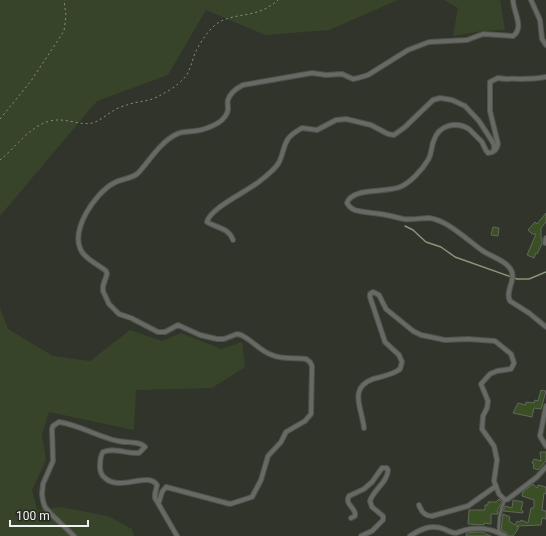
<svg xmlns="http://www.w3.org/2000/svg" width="546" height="536" viewBox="0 0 546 536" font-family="Roboto,sans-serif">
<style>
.green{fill:#374429}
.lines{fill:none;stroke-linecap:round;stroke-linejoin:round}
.stream{stroke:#879777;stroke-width:1.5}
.building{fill:#3b4f25;stroke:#62675d}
.service-casing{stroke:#4f534a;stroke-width:4}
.minor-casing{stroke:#4f534a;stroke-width:6}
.path{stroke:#8a8e86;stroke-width:1;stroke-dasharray:2 3;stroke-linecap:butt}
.service{stroke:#666964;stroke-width:2}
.minor{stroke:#666964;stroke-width:4}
</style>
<rect width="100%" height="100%" fill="#30342b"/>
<!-- green -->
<path class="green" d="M0,0H398L329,30L265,35L206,10L168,75L97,101L0,216Z
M444,0H500L505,30L482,31L453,36L458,8Z
M0,308L8,329L53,356L90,361L130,330L162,341L181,333L221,349L242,342L245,367L212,388L136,390L134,430L49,412L42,434L46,460L32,490L37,510L61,507L108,516L132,529L134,536H0Z"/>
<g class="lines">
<!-- stream -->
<path class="stream" d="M405,226L413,230L426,242L441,247L455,257L517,279H529L546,272"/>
</g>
<!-- building -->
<path class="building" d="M546,213V222L541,228V238H542V244L537,254L536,253L534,258L527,255L536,234H532L528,230L535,222L537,224Z
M493,227L499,228L498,236L491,235Z
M541,390L546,391L541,409L534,408L532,417L513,413L518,403L526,405V402L534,403L535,400L538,401Z
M540,452H546V461L538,470L533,468L534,464L532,463L534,459L541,461Z
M533,484L537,488L538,485L546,487V494L544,493L542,510L546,511V519L542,518L541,525L516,526L519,527L516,532L513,536H508L507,533L501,530L503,514L510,517L509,521L515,525L517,521L520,522L521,520L528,523L531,508H534V500L522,496L523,492Z
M499,499L502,502L497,511L498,514H491V524L484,523V525L468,524L469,510H485V505H488V502H496Z
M513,500L523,502L521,510L523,511V513L503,511L505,506L512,508Z
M476,532H482L491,536H466L467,533Z"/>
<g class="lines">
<!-- service casing -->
<g class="service-casing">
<path id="service" d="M499,532C498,521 500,510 505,500"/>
</g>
<!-- minor casing -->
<g class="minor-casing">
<path id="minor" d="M531,0L540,20L542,39L546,45
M546,77C537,79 529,79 520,79C512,78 506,80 498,78L490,82V111L498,144C497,150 493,153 488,153C485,150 484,146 482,142C478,138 473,133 469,129C456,121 439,125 434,140C431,146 432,154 428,160C422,170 410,183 400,187C386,193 352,187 347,203C349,207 354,211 359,211C368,213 377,213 386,215C392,216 398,218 404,219C413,220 421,218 429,218C448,220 468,241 483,251C492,257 502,259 509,267C519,278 504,290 510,301L529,313L546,327
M233,240C229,228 217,228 207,222C210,208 248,191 260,181C266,176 273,171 278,164C283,156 283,146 288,139C291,134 297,131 302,128L317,130L336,120L346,119L371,125L388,134L394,135L405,127L433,100L440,98L452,100L465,106L479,121L492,141L494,145V151
M545,243L546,238
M546,406L540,436L546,446
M364,428C362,408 348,388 373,379C381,377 390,375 397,371L400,369L402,362L399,355L385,342L370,297V294L373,292L379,295L386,309L413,331L421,335L445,340L468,339L495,341L511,354L514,363L511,369L497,371L490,374L481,384L488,401L487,408L483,416L482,429L494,446L497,460L494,481L499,494L505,500L508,499L537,477L546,467
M159,502L162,492L166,487L230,504L252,497L261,480L268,456L281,442L286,432L305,421L311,414L312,366L310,362L306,359C295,357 283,360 272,355C260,351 252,340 241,335L237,334L224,339H217L200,335L178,325L165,332H158L131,318L119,314L109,304L103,291V286L107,274L106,271C98,264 88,261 82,252C69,231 95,193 114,183C121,179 130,179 137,174C140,172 142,168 145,165C153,155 163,141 175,135C181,131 188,132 195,131C203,130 211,127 218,123C223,120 228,114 228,109C228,105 227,103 228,100C230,93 237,88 243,85L312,73L326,75L342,74L353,79L358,78L368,75L408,50L429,42L467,40L483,34L513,36C525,28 513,11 513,0
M419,505C421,511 424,516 432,516L468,506L496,486
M351,518L355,516V513C353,506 345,504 349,496L364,489L372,482L382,468H387L388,470C388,482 373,490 370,501L372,507L383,516V520L372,531L361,536
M74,536L51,514L45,507L43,501L42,494L43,484L53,461L52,429L53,426L59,422C80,425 98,437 118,441C126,443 140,441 145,447L139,453C126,454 115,447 103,452C100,456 100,462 100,467C100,472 101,475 105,478C120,492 148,471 157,485L155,494V498L177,536
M410,536C421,529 431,524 444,529C448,531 452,533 456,533C459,532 462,531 465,530C479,527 493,529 505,536"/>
</g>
<!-- path -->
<path class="path" d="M0,119L31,81L64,31L66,16L64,0
M0,160C16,147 30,126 50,121C65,117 80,126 92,123C100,121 106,115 113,111C117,108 123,106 127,105C137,101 147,102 157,97C167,92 179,85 186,76C191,68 192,61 195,53C199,45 205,35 212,28C224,15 241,17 257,12C265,10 272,5 278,0"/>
<!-- service -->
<use href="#service" class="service"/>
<!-- minor -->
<use href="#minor" class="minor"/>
</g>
<!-- scale -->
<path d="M10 520v6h78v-6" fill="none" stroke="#eff3ed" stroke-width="2"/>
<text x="16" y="520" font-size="12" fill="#eff3ed" stroke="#262a21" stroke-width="3" paint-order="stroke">100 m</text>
</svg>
